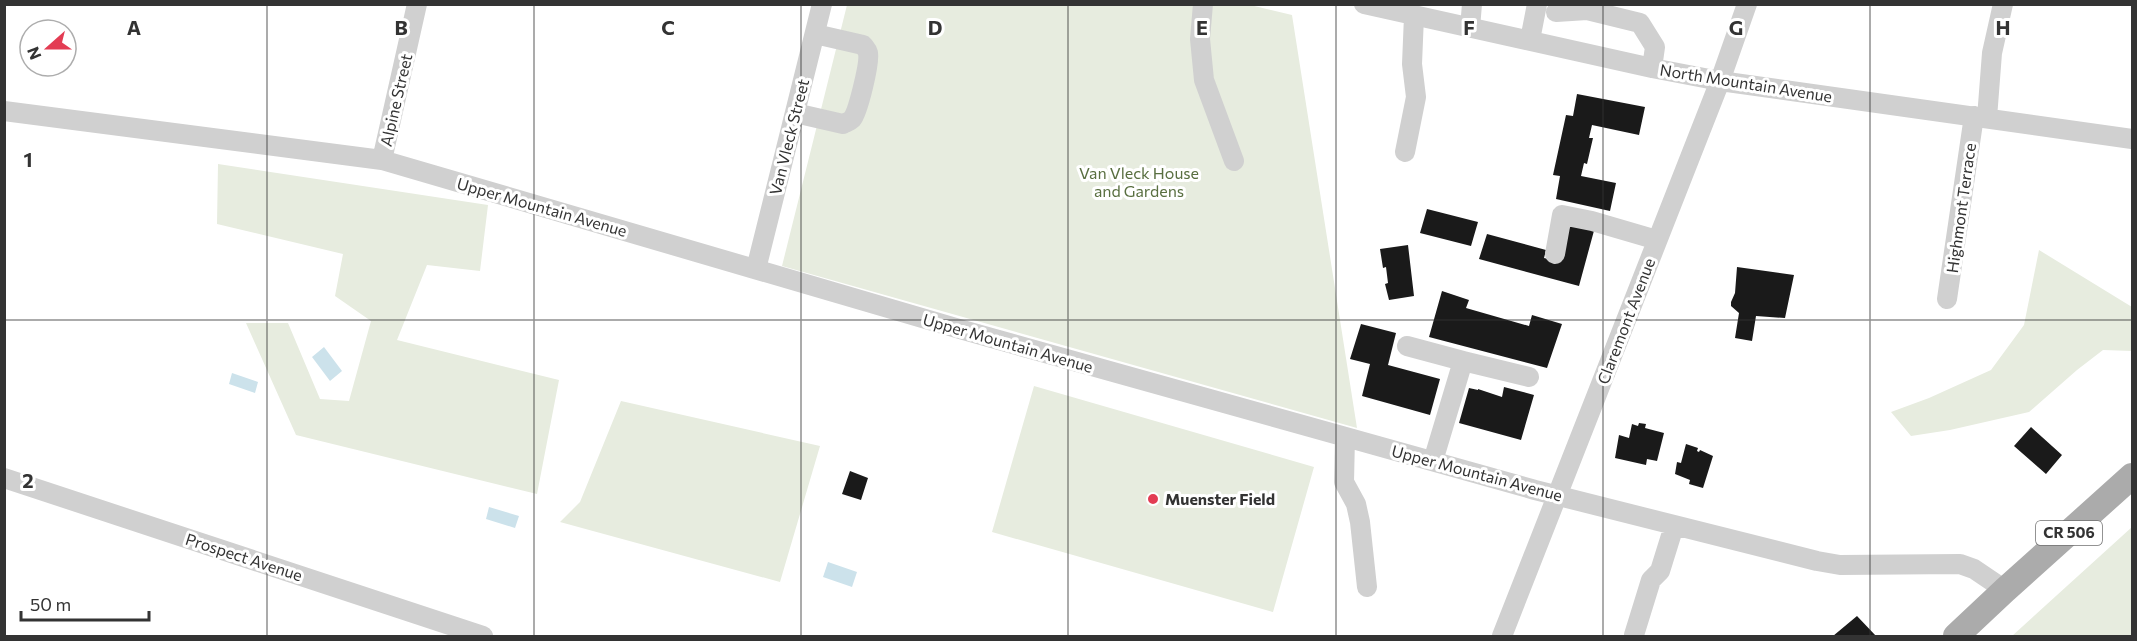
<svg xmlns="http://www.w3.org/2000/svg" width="2137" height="641" viewBox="0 0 2137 641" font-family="Commissioner,sans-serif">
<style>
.green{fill:#e7ecdf}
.water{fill:#cce2eb}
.building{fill:#1a1a1a}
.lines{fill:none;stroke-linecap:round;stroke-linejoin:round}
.minor{stroke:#d0d0d0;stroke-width:20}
.major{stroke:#ababab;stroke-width:26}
.grid{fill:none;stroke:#333;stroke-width:1.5;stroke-opacity:0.55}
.poi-dot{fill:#e33c53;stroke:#fff;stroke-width:2}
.labels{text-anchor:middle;stroke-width:6;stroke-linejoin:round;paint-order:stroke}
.shield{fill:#fff;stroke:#707070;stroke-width:1.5}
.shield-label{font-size:15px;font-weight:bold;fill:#333}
.street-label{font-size:16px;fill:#333;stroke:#fff}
.park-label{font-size:16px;fill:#596f40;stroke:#fff}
.poi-label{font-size:16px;font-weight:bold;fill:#333;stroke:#fff;text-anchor:start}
.grid-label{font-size:20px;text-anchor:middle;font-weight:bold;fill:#333;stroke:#fff;stroke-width:6;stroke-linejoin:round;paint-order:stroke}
</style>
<rect width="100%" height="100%" fill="#fff"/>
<!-- green -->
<path class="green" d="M1246,4L1292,15L1357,428L782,266L847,5Z
M218,164L488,205L480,271L427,265L397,340L559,380L537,494L296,435L246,323H288L320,399L349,401L371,321L335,296L343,254L217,224Z
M2039,250L2132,307V351L2103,350L2077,370L2029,412L1950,430L1911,436L1891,412L1929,398L1991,370L2024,325Z
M1034,386L1314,467L1273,612L992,532Z
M621,401L820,446L780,582L560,522L580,502Z
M2132,527V636H2012Z"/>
<!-- water -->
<path class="water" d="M324,347L342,371L330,381L312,357Z
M232,373L258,382L255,393L229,384Z
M489,507L519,516L515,528L486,519Z
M828,562L857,572L852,587L823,577Z"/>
<!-- building -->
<path class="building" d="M1577,94L1645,107L1639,135L1592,125L1589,138H1593L1587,164L1584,163L1581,176L1616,183L1610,211L1556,199L1560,176L1553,175L1566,115L1573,116Z
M1427,209L1478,222L1471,246L1420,233Z
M1571,221L1595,227L1579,286L1479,259L1487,234L1546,250L1544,258L1561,262Z
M1408,245L1414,296L1389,300L1385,284L1388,283L1386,267L1383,268L1380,249Z
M1737,267L1794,275L1785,318L1756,316L1752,341L1735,338L1739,313L1731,306V302L1735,293Z
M1442,291L1469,300L1466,308L1529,326L1532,315L1562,324L1547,368L1429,337Z
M1361,324L1396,333L1388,365L1440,379L1430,415L1362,396L1370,364L1350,359Z
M1504,387L1534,395L1521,440L1459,423L1469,388L1478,390V389L1502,397Z
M1639,423L1646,424L1645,428L1664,433L1657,461L1647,459L1646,465L1615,458L1619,435L1629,438L1632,424L1638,426Z
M2031,427L2062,455L2046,474L2014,446Z
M1686,444L1698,448L1697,451L1699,452L1700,450L1713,456L1703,488L1689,484L1690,480L1675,474L1677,462L1681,463Z
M850,471L868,478L861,500L842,494Z
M1857,616L1876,636H1833Z"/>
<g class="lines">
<!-- minor -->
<path class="minor" d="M1203,4L1200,39L1204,80L1234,161
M1364,4L1652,68L1720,81L2132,139
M1556,12L1587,10L1640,23L1655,47L1652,68
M1470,28L1472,4
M1530,40L1537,4
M4,111L382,160L963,330L1535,490L1817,561L1840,565L1960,564L1974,569L2005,590
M795,113L843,124C847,122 849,122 852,119C858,112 870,63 868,53C867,49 866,49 863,45L815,34
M1987,118L1992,53L2003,4
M1405,152L1416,97L1412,64L1414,16
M382,160L417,4
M1555,254L1562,215L1592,221L1657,240
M756,269L822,4
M1947,299L1974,116
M1407,346L1463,361L1433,461
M1463,361L1529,377
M1345,437L1344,482L1356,504L1360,522L1367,587
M4,478L483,636
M1634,635L1651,580L1660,571L1674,526
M1502,636L1720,81L1747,4"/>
<!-- major -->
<path class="major" d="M1956,636L2005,590L2132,476"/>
</g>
<!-- grid -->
<path class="grid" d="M267,4V636M534,4V636M801,4V636M1068,4V636M1336,4V636M1603,4V636M1870,4V636M4,320H2132"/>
<!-- markers -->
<circle class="poi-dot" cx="1153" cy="499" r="6"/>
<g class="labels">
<!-- shield labels -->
<rect class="shield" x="2036" y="521" width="66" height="24" rx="4.5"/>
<g class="shield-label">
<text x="2069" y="538">CR 506</text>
</g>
<!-- street labels -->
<g class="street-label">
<text transform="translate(1746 83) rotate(9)" y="6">North Mountain Avenue</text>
<text transform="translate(396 100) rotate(-77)" y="6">Alpine Street</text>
<text transform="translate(789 137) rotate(-76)" y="6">Van Vleck Street</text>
<text transform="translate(542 207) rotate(16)" y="6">Upper Mountain Avenue</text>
<text transform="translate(1961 208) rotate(-82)" y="6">Highmont Terrace</text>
<text transform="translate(1626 321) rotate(-69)" y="6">Claremont Avenue</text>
<text transform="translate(1008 343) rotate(16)" y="6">Upper Mountain Avenue</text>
<text transform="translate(1477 473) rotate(15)" y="6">Upper Mountain Avenue</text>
<text transform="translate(244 557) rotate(18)" y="6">Prospect Avenue</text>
</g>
<!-- park labels -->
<g class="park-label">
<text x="1139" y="179">Van Vleck House<tspan x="1139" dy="18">and Gardens</tspan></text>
</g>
<!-- poi labels -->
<g class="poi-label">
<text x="1165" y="505">Muenster Field</text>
</g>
</g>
<g class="grid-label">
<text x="134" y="35">A</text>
<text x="401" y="35">B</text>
<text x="668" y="35">C</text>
<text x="935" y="35">D</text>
<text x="1202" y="35">E</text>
<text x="1469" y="35">F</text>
<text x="1736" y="35">G</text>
<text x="2003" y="35">H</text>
<text x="28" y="167">1</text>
<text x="28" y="488">2</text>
</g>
<!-- border -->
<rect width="2137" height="641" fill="none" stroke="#333333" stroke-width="12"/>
<!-- north arrow -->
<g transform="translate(48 48) rotate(249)"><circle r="28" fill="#ffffff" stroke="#adadad" stroke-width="1.5"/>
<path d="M0-4.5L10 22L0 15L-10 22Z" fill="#e33c53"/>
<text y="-9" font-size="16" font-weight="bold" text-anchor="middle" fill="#333333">N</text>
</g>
<!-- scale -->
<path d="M21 611v9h128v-9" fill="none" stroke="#333333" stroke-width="3"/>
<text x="30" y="611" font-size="18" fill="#333333" stroke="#ffffff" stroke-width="4.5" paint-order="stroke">50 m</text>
</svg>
